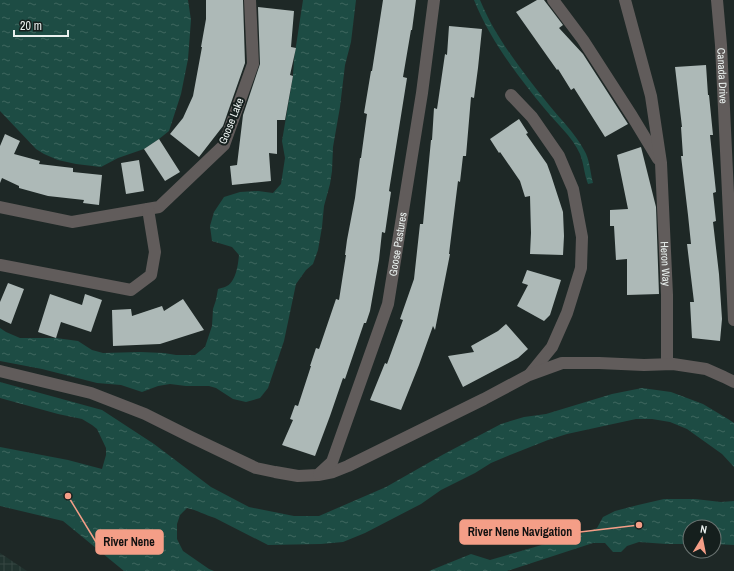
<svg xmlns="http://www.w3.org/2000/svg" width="734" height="571" viewBox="0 0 734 571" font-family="'Archivo Narrow',sans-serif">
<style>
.industrial{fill:url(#industrial-grid)}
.water{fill:url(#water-ripples)}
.building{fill:#adb9b7}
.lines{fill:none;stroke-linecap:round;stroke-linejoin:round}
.minor{stroke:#615c5b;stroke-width:12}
.labels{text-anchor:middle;stroke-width:4;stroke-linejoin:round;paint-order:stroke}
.street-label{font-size:11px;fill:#eaf1ef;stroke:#151f1d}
.leader{fill:none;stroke:#f49e87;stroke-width:1.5}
.callout-dot{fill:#f49e87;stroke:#151f1d;stroke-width:1.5}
.callout{fill:#f49e87;stroke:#f49e87;stroke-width:1.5}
.callout-label{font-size:12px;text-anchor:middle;font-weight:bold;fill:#111}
</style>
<defs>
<pattern id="industrial-grid" width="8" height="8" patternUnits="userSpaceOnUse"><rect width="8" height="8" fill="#21332f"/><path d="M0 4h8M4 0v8" fill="none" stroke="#374743"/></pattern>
<pattern id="water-ripples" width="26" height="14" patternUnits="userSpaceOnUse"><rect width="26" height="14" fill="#1d4c44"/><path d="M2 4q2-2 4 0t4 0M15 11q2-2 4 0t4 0" fill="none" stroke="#3e665f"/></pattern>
</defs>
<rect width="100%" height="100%" fill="#1e2826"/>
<!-- industrial -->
<path class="industrial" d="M0,553L27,571H0Z"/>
<!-- water -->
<path class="water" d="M0,0H188L191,20L188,59L181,94L169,131L159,139L144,149L118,158L101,167L76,164L58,160L44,154L36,149L0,111Z
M303,0H356L351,42L345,65L340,107L333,147L332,171L330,184L324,206L322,227L318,250L313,264L306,270L296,284L284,341L268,388L260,398L246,402L233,399L216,388L209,386H186L170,384L158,386L142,392L121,385L97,383L42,369L0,361V328L6,332L20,338H56L78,341L92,350L103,353L140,352L164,353L176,355H195L205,347L212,326L213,309L216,300L218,289C220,288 223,288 225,287C236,283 238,265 239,255L232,247L212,241L210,226L214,212L224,197L240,192L258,191L273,193L281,184L285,158L282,141L293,76L294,59Z
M474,0H480C496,39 523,72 549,105C561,120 575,133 584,150C590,160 590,172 593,183L588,184C584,174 584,164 580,154C572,136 556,123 544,108C517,75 490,40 474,0Z
M0,382L102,410L154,444L211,487L249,507L294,516H319L386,487L444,454L501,424L524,417L546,414L612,394L642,388L671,392L703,404L728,419L734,423V467L722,454L687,429L670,422L652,419H636L567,434L548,440L510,455L491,463L475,473L441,490L421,504L365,533L343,542L321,544L268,545L215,518C205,515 197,510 187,508L180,515L177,524V539L183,551L209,569L214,571H124L63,521L0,506V447L68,460L102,469L106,455V448L97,429L92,425L82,419L58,414L0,398Z
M664,499H695L721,502L734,501V545L714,544V527H690V544H666L639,542L627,546L621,552H613L605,543H593L507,571H429L471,554L490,560L590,531L597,528L603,517L615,511L638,505Z"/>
<!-- building -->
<path class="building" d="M206,0H243L245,63L223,126L199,157L170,134L183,118L193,96L202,47H201L206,19Z
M383,0H416L412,30H411L403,77L407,78L389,191L391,192L385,233L382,232L379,260L370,311L366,323H364L345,379L343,378L330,416L315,456L282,445L293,420L290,419L295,405L298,406L311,366H310L316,348L319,349L336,299L339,300L346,255H345L347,240L355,198L360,158H361L367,114L364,113L371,71H372Z
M537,0H544L563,25L559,28L583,54L628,124L605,137L574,88L571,90L558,69L557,70L516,12Z
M258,7L294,11L291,47L296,48L290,75L293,76L285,120H277V154L269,153L271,181L232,185L230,166L237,165L243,115L260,64Z
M449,26L482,29L478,68L474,98L471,97L466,156H463L460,182L458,181L449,254H450L435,330L433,326L419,365L401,410L370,400L385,363L387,364L403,320L400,319L414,279L420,224H423L431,140H432L434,108L437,109L445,54L447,55Z
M706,65L708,95H709L713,135H710L716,192L713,193L716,221L713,222L719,274L722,319L720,341L692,338L690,302H694L687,244H691L688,215L681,156H683L681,127H682L675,67Z
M519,119L528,133L526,134L547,164L551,175L563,212L564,236L563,255L530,254L531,233L530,196L525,197L520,181L500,152L499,153L490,139Z
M5,134L20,141L14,154L40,161L39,164L73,168V172L102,175L99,205L83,203L84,200L48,196L19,188V186L2,178L0,183V146Z
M159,139L180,172L165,181L144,149Z
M641,147L656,207L659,294L627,295V259L616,260L614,226H610V210L628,209L617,155Z
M139,160L144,191L126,194L121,163Z
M527,270L561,280L550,315L544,321L517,306L528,285L522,283Z
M8,283L24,289L11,324L0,319V302Z
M50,294L82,305L85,294L102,300L91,332L61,322L56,338L38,332Z
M183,299L204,330L160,344L113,346L112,310L131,309L132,316L162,306L164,311Z
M506,324L528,349L518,358L463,387L448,356L474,352L471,346L498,331Z"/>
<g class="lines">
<!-- minor -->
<g class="minor">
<path d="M553,0L583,40L632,116L658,159"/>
<path id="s1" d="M625,0L651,96L661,163L667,295V364"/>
<path id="s2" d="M717,0L721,45L734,320"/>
<path d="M511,95L532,117L559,156L573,189L582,237L581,268L567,313L552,347L530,374"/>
<path d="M0,207L72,222L159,207L224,145L253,64L250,0"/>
<path d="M0,265L131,290L151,275L155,252L148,209"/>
<path d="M0,371L91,393L145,414L191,437L256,468L275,472L298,476L318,475L333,472L348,466L484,399L529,375L562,363H599L644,365L673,364L706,369L724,377L734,382"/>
<path id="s3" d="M319,474L332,462L388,304L422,93L434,0"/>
</g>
</g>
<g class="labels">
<!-- street labels -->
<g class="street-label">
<text dy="4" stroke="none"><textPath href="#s2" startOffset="76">Canada Drive</textPath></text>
<text transform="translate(231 121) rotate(-68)" y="4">Goose Lake</text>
<text dy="4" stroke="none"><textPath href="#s3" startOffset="246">Goose Pastures</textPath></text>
<text dy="4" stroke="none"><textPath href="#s1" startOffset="268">Heron Way</textPath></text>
</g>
</g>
<!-- callouts -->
<path class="leader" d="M639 525L580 532M68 496L96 542"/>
<g class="callout-dot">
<circle cx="639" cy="525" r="4"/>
<circle cx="68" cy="496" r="4"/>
</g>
<g class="callout">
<rect x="460" y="520" width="120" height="24" rx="4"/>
<rect x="96" y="530" width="67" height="24" rx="4"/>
</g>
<g class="callout-label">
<text x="520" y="536">River Nene Navigation</text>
<text x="129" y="546">River Nene</text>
</g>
<!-- north arrow -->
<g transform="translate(702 539) rotate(10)"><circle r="19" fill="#151f1d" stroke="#6a7371"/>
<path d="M0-3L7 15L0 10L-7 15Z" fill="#f49e87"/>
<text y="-6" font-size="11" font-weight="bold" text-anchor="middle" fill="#eaf1ef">N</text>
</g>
<!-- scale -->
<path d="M14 30v6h54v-6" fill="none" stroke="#eaf1ef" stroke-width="2"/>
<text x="20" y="30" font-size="12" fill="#eaf1ef" stroke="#151f1d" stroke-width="3" paint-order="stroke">20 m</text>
</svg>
